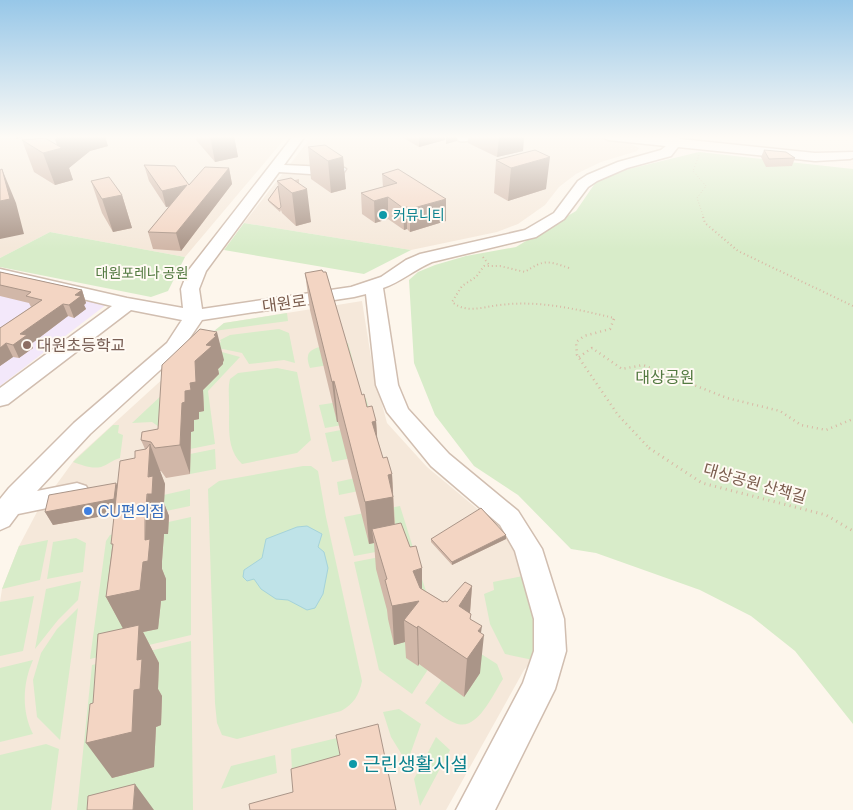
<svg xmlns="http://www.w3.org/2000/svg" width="853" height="810" viewBox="0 0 853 810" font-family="Manrope,'Noto Sans KR',sans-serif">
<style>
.residential{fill:#f5e8da}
.education{fill:#f3e8fa}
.green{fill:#d8ecc9}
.water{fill:#bfe3e8;stroke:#a5d3da}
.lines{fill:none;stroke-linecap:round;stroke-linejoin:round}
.minor-casing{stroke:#d1beb0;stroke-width:3}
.path-far3{stroke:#d9b8a5;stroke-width:1;stroke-dasharray:0.5 2.5;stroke-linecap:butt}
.path-far2{stroke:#d9b8a5;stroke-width:2;stroke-dasharray:1 3;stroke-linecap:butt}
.path-far1{stroke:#d9b8a5;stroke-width:2.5;stroke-dasharray:1 4;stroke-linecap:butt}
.path{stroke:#d9b8a5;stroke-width:3;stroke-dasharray:1 4.5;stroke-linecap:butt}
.minor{fill:#fff;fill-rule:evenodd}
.wall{fill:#d1b7a8}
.shaded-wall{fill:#aa9588}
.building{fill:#f3d5c3;stroke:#aa9588}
.culture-dot{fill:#0f9aa8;stroke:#fffaf3;stroke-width:2}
.education-dot{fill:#8d6e63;stroke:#fffaf3;stroke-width:2}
.shop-dot{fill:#3f7fe0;stroke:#fffaf3;stroke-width:2}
.labels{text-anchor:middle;stroke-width:4;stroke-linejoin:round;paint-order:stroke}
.far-culture-label{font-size:14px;fill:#0d838f;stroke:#fffaf3;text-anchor:start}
.far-park-label{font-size:14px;fill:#537a41;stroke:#fffaf3}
.street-label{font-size:16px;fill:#7a5c4d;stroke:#fffaf3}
.education-label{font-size:16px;fill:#785e54;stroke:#fffaf3;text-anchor:start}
.park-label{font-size:16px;fill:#537a41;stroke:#fffaf3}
.shop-label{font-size:16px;fill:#366cbe;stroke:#fffaf3;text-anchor:start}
.near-culture-label{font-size:19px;fill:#0d838f;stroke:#fffaf3;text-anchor:start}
</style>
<rect width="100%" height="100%" fill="#fdf6ec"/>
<!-- residential -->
<path class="residential" d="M0,136H287L185,257L50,232L0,258Z
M312,136H582L625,141L639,148L637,151L601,162L576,174L559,187L545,205L518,224L497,232L411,250L244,223Z
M362,301L373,370L387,423L427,467L492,521L512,545L523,576L533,660L524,670L446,810H0V602L2,589L19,546L38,510L75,459L224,323Z"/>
<!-- education -->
<path class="education" d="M0,278L107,304L0,386Z"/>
<!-- green -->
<path class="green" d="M699,152L853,169V724L795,651L751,616L700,590L596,553L571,549L518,495L474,466L435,415L414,363L409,280L418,272L435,265L466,256L516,247L576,211L600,176Z
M244,223L411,250L364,274L224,250Z
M50,232L185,257L168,291L151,297L0,267V258Z
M287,313L288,321L214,331L224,323Z
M279,329L289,333L295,363L284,360L249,364L242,353L213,347L221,342L220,340L230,335Z
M348,343L353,361L310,368C309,365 307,360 308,356C309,345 338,344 348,343Z
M211,349L240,357L208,391L215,444L190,449L152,422L132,423Z
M277,368L297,372L311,440L297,453L242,464C225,448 230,424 229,403C229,394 228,387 230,379L238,373Z
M366,398L372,420L325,428L319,405Z
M373,424L381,452L332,462L325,433Z
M113,425H119L118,433L123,435L120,458C112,460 108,465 101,467C91,469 82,465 73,462Z
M215,449L216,469L190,474V454Z
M303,466H311L318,471L326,517L362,681C359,695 354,704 341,711L237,739L222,735L217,723L215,703L208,489L219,481Z
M387,471L393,484L339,495L337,482Z
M190,489V506L128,519L146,499Z
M400,506L415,554L392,549L354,556L344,517Z
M191,517V635L90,659L106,541L110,535Z
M76,538L86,543L83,572L47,579L53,542Z
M48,540L40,580L2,589L19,546Z
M395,554L416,561L437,624L451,634L412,694L379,670L354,562Z
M523,576L539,630L533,660L505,654L490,624L484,594L494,590L493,582Z
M81,581L78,600L58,620L35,649L46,589Z
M34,596L23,651L0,656V602Z
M78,608L60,740L37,717L33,680L41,653L57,629Z
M191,641L193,810H77L92,665Z
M467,645L497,664L503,679C493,694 477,733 455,723C444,719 434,709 425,703Z
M33,660C23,682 21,711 33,734L0,742V668Z
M399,709L421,724L407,763L391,737L383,712Z
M436,737L450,750L420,806L414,779Z
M337,738L340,759L292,772L291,749Z
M46,744L59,749L51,810H0V755Z
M275,755L277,773L221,789L231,766Z"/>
<!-- water -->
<path class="water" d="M307,526L322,534L318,547L324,552L328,568L323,594L315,608L307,610L288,600L276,599L261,589L254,579L247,581L243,577L244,570L262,558L266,539L297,527Z"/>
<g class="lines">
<!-- minor casing -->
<g class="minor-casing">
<path id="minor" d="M293,136H305L284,165L326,167L339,165L346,169L344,172L326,175L279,172L206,271L199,289L202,309L351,287L381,277L406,260L420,254L525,230L554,213L578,181L587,175L618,162L661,150L666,146L608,140L602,136L667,138L668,136H680V139L815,153L853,152V158L850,159L815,161L678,147L671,156L627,168L597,181L588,187L564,219L536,237L432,262C415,269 401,282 383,288L398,385L408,409L449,454L518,511L542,549L564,619L566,651L555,689L495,810H456L523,683L534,651V619L515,551L500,525L431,466L387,412L376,385L366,294L354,297L202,320L181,351L90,434L37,491L77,483L86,486L90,493L86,500L18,514L9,526L0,530V499L9,488L74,423L167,343L182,320L131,310L8,404L0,406V388L112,306L0,279V269L127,298L183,308L181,289L188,271Z
M458,136H475C472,141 464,142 459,141L457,138Z"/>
</g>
<!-- path-far3 -->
<path class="path-far3" d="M699,155L693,171L706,186L697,198L704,218"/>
<!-- path-far2 -->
<path class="path-far2" d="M703,217L705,223L738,251L853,306
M483,257L490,266
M569,268C548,261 544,259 525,272L500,266H484L476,277L462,286L452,302C468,314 481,307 500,305C539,300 576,309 614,318L613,321"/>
<!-- path-far1 -->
<path class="path-far1" d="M614,319L610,329L584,336L576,342L577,355L618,415L650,449
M579,357L592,348L622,369L643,365L727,398L780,411L801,425L826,430L853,419"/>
<!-- path -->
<path class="path" d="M649,448L702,483L826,515L853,531"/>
<!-- minor -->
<use href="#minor" class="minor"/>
</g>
<!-- wall -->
<path class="wall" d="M195,136H234L238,157L215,162L196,140Z
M400,136H445V140L419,147Z
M468,136H524L523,151L497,157L468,143Z
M22,140L57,145L108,146L90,151L69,168L73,180L55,185L34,172Z
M308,147L343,157L346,189L331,193L311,179Z
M535,150L546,189L508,201L494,193L496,160Z
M764,150L795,158L792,166L766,167L761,157Z
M144,165L189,185L229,168L232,184L181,251L153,249L148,232L169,207H166L149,181Z
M398,169L446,221L410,232L407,229L404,230L388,219L375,223L362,214L361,193L383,187L382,174Z
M299,179V183L311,222L296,226L282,213L281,210L280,212L269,202L268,200L278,186L277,181L295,180Z
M91,181L122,195L132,228L113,232L102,213Z
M0,272L82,290L86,303L84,305L86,309L74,318L68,316L31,344L33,348L19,358L13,357L0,366V328L31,307L29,303L0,296Z
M305,273L367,407L376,421L377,438L383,458L392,474L395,525L422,589L443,602H447L472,586L470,613V619L481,633L480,673L464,697L419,664L418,666L406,658L405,642L394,645L388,619L387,610L376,569L374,543L369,544L338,422H337L310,310Z
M224,360L223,362V364L218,369L219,374L203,390L204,411L199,412V419L194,420V431L191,432L190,474L166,478L161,471H160L165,484L164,503L169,516L168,534H164L162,561V569L166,579V600L161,601L158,629L143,632L159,663L158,689L162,696L161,725L156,727L154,767L112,778L93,703L123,628L106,597L112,548L114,514L53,525L45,512L116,483L117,486L135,458L145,449L141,440L158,429Z
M431,539H506L452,565L431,542Z"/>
<!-- shaded-wall -->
<path class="shaded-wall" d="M15,136H32L16,139Z
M59,136H105L108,146L90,151L69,168L73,180L55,185L43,153L58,149L55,139Z
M210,136H234L238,157L215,162Z
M419,136H445V140L419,147Z
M446,136H457V141L446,144Z
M502,136H524L523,151L497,157L499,137Z
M343,157L346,189L331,193L328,161Z
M550,157L546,189L508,201L511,168Z
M229,168L232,184L181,251L176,233Z
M2,169L16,203L24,234L0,239V201Z
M187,185L191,202L166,207L162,191Z
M307,189L311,222L296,226L292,193Z
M122,195L132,228L113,232L102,199Z
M388,197V219L375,223L374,201Z
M446,199V221L410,232V209Z
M407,207V229L404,230L403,208Z
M82,290L86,303L84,305L86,309L74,318L69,305L75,295Z
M63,304L68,316L31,344L33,348L19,358L13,345L20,334Z
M217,332L224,360L223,362V364L218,369L219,374L203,390L204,411L199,412V419L194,420V431L191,432L190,474L180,445L182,403L185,391L190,383L195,361L206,345Z
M6,343L13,357L0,366V348Z
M334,381L338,422H337L332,382Z
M376,421L379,462L372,422Z
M150,444L165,484L164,503L169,516L168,534H164L162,561V569L166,579V600L161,601L158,629L143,632L159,663L158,689L162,696L161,725L156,727L154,767L112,778L86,743L134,690L137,660L127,636L106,597L145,540Z
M392,474L395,538L372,529L374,543L369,544L365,502L388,475Z
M116,483L122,497L120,513L53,525L45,512Z
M506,535V539L452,565V562Z
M422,568V608L418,626L419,664L418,666L417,628L404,620L405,642L394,645L392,606L413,571Z
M472,586L469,625L459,606Z
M482,626L480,639L484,635L480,673L464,697L467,659L478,631Z
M135,784L154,810H133Z"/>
<!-- building -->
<path class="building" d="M45,138L62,148L43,153L22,140Z
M325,145L343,157L328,161L308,147Z
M535,150L550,157L511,168L496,160Z
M764,150L786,152L795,158L769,159Z
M144,165L175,166L189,185L205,167L229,168L176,233L148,232L187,185L162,191Z
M2,169L10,199L0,201V170Z
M398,169L446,199L410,209L407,207L403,208L388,197L374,201L361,193L397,183L382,174Z
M109,177L122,195L102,199L91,181Z
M291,178L307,189L292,193L277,181Z
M278,186L281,207L279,209L268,200Z
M322,270L323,272H326L362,395L364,394L367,407L372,406L376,421L372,422L383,458L387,457L392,474L388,475L393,497L365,502L334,381L332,382L305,273Z
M0,272L82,290L75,295L81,296L69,305L63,304L20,334L27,335L13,345L6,343L0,348V328L42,300L26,296L31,292L0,285Z
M200,329L217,332L214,335L216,336L206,345L212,346L195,361L196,382L190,383L191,390L185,391V402L182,403L180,445L155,448L151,442L141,440L142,432L158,429L162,365Z
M150,444L148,477L153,476L152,494H147L145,521V540L150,539L148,561L143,562L140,590L106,597L113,544H111L120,461L135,458V451L146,449Z
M116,483L114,499L45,512L49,495Z
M481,508L506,535L452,562L431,539Z
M401,523L410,547L416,546L422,568L413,571L420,588L443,602L445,601L447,602L465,582L472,586L459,606L471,614L470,619L482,626L478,631L484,635L467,659L418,626L417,628L404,620L419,601L392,606L385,580L387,579L372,529Z
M139,625L137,660L142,659L140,689L134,690L132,732L86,743L90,704L93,703L98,634Z
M378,724L396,810H250L249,804L293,792L291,769L340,755L336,735Z
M135,784L133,810H87L88,796Z"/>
<!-- sky -->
<linearGradient id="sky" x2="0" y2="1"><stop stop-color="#97c7e8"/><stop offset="0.55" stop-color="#fefbf6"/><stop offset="1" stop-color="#fefbf6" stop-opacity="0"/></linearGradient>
<rect width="853" height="249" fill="url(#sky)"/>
<!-- markers -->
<g class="culture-dot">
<circle cx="383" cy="215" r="5"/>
<circle cx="353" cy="764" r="5"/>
</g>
<circle class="education-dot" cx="27" cy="345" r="5"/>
<circle class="shop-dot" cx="88" cy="511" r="5"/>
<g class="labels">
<!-- far-culture labels -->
<g class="far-culture-label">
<text x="393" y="220">커뮤니티</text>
</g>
<!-- far-park labels -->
<g class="far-park-label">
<text x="142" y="278">대원포레나 공원</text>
</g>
<!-- street labels -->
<g class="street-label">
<text transform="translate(284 303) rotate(-8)" y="6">대원로</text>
<text transform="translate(755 483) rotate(16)" y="6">대상공원 산책길</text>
</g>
<!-- education labels -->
<g class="education-label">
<text x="37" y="351">대원초등학교</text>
</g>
<!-- park labels -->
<g class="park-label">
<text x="665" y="383">대상공원</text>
</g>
<!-- shop labels -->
<g class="shop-label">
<text x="98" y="517">CU편의점</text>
</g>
<!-- near-culture labels -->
<g class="near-culture-label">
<text x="363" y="771">근린생활시설</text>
</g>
</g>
</svg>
